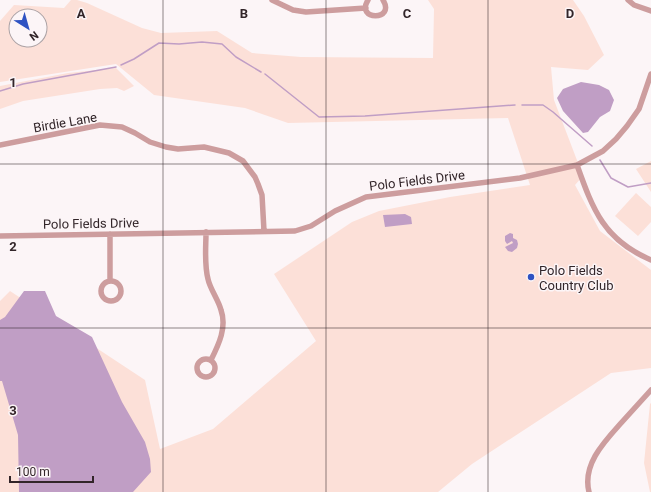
<svg xmlns="http://www.w3.org/2000/svg" width="651" height="492" viewBox="0 0 651 492" font-family="Roboto,sans-serif">
<style>
.green{fill:#fce0d8;fill-rule:evenodd}
.water{fill:#c09ec5}
.lines{fill:none;stroke-linecap:round;stroke-linejoin:round}
.stream{stroke:#c09ec5;stroke-width:1.5}
.minor{stroke:#cd9d9e;stroke-width:5.5}
.grid{fill:none;stroke:#322529;stroke-width:1;stroke-opacity:0.55}
.poi-dot{fill:#2e52c2;stroke:#fcf5f7;stroke-width:1.5}
.labels{text-anchor:middle;stroke-width:3;stroke-linejoin:round;paint-order:stroke}
.street-label{font-size:13px;fill:#322529;stroke:#fcf5f7}
.poi-label{font-size:13px;fill:#322529;stroke:#fcf5f7;text-anchor:start}
.grid-label{font-size:13px;text-anchor:middle;font-weight:bold;fill:#322529;stroke:#fcf5f7;stroke-width:3;stroke-linejoin:round;paint-order:stroke}
</style>
<rect width="100%" height="100%" fill="#fcf5f7"/>
<!-- green -->
<path class="green" d="M71,0H77L87,3L142,28L161,33L217,31L252,53L301,57L433,58L434,9L428,0H573L584,16L604,55L588,70L551,67L554,100L583,176L575,185L600,231L651,270V368L611,373L472,464L438,492H0V301L10,291L145,380L160,449L213,429L316,341L274,274L352,222L379,211L450,197L530,185L508,118L288,123L245,108L154,95L116,64L0,82V21L14,5L64,8ZM16,16H40V40H16Z
M116,68L134,86L124,91L117,88L100,89L23,101L0,109V86L68,73Z
M651,161V192L636,169Z
M636,193L651,207V222L638,236L615,216Z
M651,403V492H650L644,463L650,404Z"/>
<!-- water -->
<path class="water" d="M581,82L599,85L609,90L614,100L610,111L600,117L588,132L583,133L563,111L557,98L563,89Z
M405,214L411,217L412,224L385,227L383,215Z
M510,233L513,234V238L517,240L518,244L517,248L512,252L508,251L505,247L513,243L512,241L507,244L505,241V236Z
M24,291H45L56,316L92,337L122,402L145,442L150,459L151,472L133,492H19L18,435L2,381H0V320L5,317Z"/>
<g class="lines">
<!-- stream -->
<path class="stream" d="M121,65L134,59L159,43L179,44L202,42L222,44L236,57L261,72
M265,74L319,117L365,116L515,105
M0,91L23,84L116,67
M522,105H543L553,112L592,146
M600,160L611,178L628,187L651,183"/>
<!-- minor -->
<path class="minor" d="M272,0L293,10L306,12L366,8
M368,0C355,21 396,21 383,0
M628,0L634,5L651,11
M0,145L100,125L122,127L135,133L150,142L166,147L178,149L204,147L229,153L243,161L255,177L258,184L262,195L264,231
M577,165C593,210 604,240 651,260
M206,232C206,247 204,264 208,279C210,289 218,299 221,310C227,327 219,344 211,360
M110,234V281
M0,236L295,231L311,226L335,211L366,197L520,178L577,165L603,151L616,139L627,126L639,109L651,74
M101 291a10 10 0 1 1 20 0a10 10 0 1 1-20 0Z
M197 368a9 9 0 1 1 18 0a9 9 0 1 1-18 0Z
M589,492C582,464 605,441 622,422C632,411 641,401 651,390"/>
</g>
<!-- grid -->
<path class="grid" d="M163,0V492M326,0V492M488,0V492M0,164H651M0,328H651"/>
<!-- markers -->
<circle class="poi-dot" cx="531" cy="277" r="4"/>
<g class="labels">
<!-- street labels -->
<g class="street-label">
<text transform="translate(65 122) rotate(-10)" y="5">Birdie Lane</text>
<text transform="translate(417 180) rotate(-7)" y="5">Polo Fields Drive</text>
<text transform="translate(91 223) rotate(-1)" y="5">Polo Fields Drive</text>
</g>
<!-- poi labels -->
<g class="poi-label">
<text x="539" y="275">Polo Fields<tspan x="539" dy="15">Country Club</tspan></text>
</g>
</g>
<g class="grid-label">
<text x="81" y="18">A</text>
<text x="244" y="18">B</text>
<text x="407" y="18">C</text>
<text x="570" y="18">D</text>
<text x="13" y="87">1</text>
<text x="13" y="251">2</text>
<text x="13" y="415">3</text>
</g>
<!-- north arrow -->
<g transform="translate(28 28) rotate(143)"><circle r="19" fill="#fcf5f7" stroke="#aba2a5"/>
<path d="M0-3L7 15L0 10L-7 15Z" fill="#2e52c2"/>
<text y="-6" font-size="11" font-weight="bold" text-anchor="middle" fill="#322529">N</text>
</g>
<!-- scale -->
<path d="M10 476v6h83v-6" fill="none" stroke="#322529" stroke-width="2"/>
<text x="16" y="476" font-size="12" fill="#322529" stroke="#fcf5f7" stroke-width="3" paint-order="stroke">100 m</text>
</svg>
